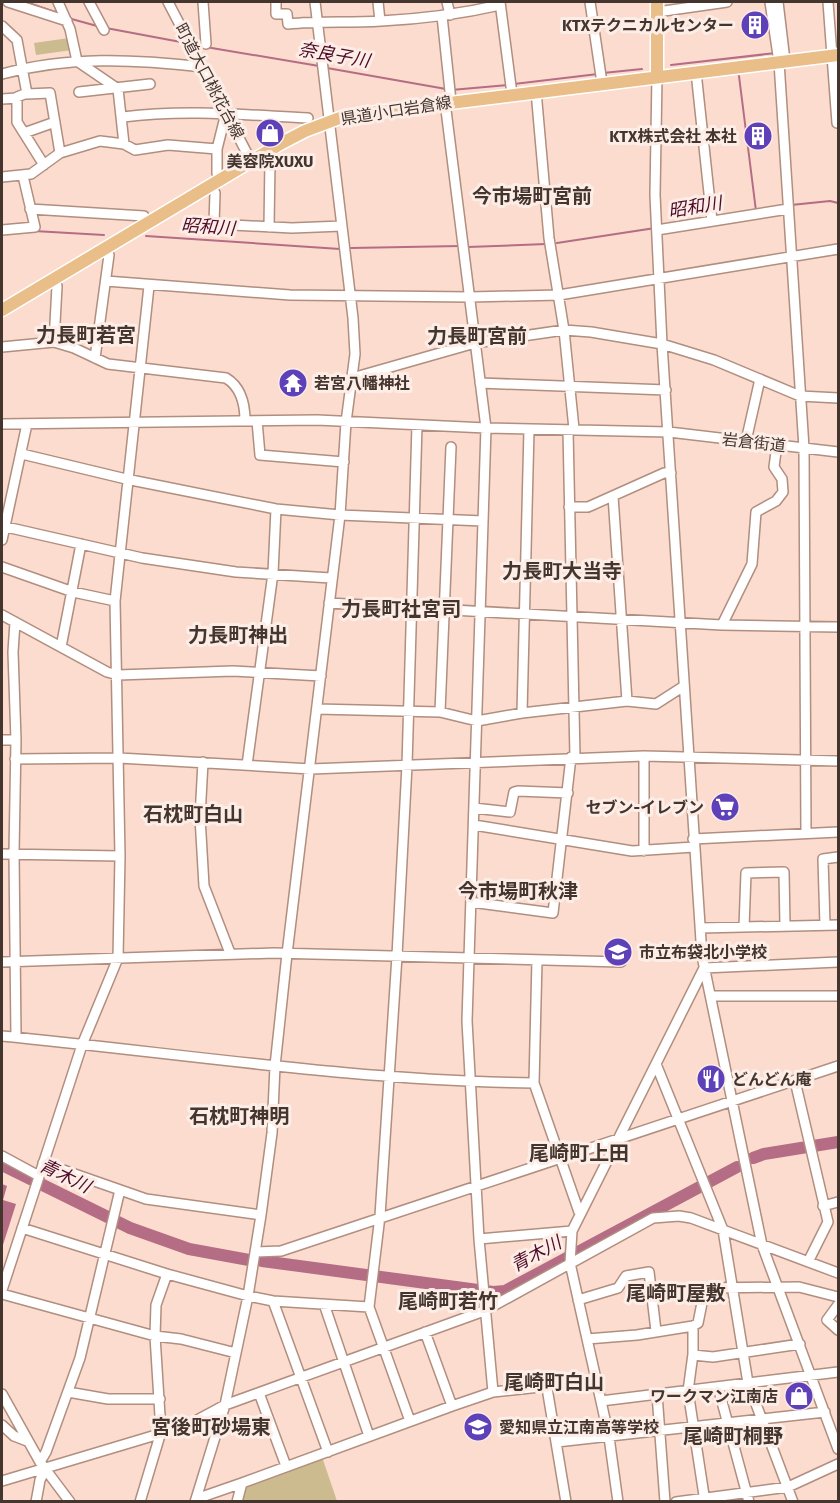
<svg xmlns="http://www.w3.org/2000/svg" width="840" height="1503" viewBox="0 0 840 1503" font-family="'Fira Sans','Noto Sans JP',sans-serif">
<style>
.green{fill:#cbbb8e}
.water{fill:#b56d85}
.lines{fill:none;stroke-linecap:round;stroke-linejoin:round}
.stream{stroke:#b56d85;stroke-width:2}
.river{stroke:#b56d85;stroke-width:12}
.minor-casing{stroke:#b18e7f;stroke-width:12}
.major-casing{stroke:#fff;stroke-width:15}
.minor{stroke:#fff;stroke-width:9}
.major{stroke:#e9be88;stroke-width:12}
.labels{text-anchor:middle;stroke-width:6;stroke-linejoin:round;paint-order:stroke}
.poi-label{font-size:16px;font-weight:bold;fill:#44352e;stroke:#fcede6;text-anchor:end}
.street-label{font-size:16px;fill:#44352e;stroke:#fcede6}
.water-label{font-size:18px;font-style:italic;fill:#4e0b29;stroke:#fcede6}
.quarter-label{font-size:20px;font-weight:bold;fill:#44352e;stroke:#fcede6}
</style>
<rect width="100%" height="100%" fill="#fbdcce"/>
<!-- green -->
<path class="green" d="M69,38L72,50L36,55L34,43Z
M322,1457L337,1501L242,1502L245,1487L250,1482Z"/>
<!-- water -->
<path class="water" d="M2,1184L7,1186L3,1200L16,1204L2,1248Z"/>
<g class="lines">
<!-- stream -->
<path class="stream" d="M26,2L55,12
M68,18L97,26
M106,28L186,43
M194,45L319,66
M671,65L776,53
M327,68L446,89
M603,73L642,69
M739,76L756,211
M514,84L598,74
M451,90L508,85
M791,205L830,201L838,203
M34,231L104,235
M146,236L340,249
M557,243L655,228
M468,247L546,244
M351,248L460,246"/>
<!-- river -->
<path class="river" d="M753,1158L764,1154L838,1142
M2,1165L130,1228L189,1249L249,1260
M262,1261L493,1292L505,1291L737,1167"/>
<!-- minor casing -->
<g class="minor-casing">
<path id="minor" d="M8,2L67,21
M58,2L70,29L77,61L118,89L124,144
M89,2L104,30
M168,2L251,161
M203,2L206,44
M276,2V14H287L288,24C320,21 350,23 381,21C421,19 461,14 500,5
M378,2L380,21
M447,2L450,15
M500,2L512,94
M590,2L602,83
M770,2L779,62L804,448L806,833
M778,2L785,61
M828,2L837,123
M657,12L727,2
M442,16L451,101
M2,26L17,40L27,94L50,93L60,153
M696,72L712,221
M2,74C68,56 134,59 202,67
M657,76L655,195L662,344L702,956L762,1245L838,1449
M536,91L549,238L564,330L574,429
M79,92L150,84
M27,93L17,97V122L44,165
M2,99L17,98
M445,102L486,428L467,1021L479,1239L493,1392
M123,117C185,109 246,115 308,118
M24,133L55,122
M217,149V173L220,180
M266,153L270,160L269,227
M2,177L31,174L60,153L100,141L124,144L135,150L168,145L217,149L224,121L229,119
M211,186L215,193L214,224L292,228L342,226
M30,209L144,216L148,223
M2,230L35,227L23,176
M657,230L788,209
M53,279L57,286L54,342
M106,281L290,295L470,297L559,295L838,249
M2,347L54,342L74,348L108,364L226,378C241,387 245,404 245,421
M95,358L109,255L106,248
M352,378L475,343L564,330L591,332L662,344L714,360L800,396L838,398
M480,383L666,390
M257,421L260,455L344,462
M2,424L317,420L486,428L669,432L838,452
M568,430L575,757
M746,441L760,379
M22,454L126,479L276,509L340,515L483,521
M613,496L627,701
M569,507H588L664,473H671
M2,526L142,558L236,572L331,578
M2,540L27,424
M2,567L73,592L115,601
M329,603L722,625L838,627
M2,615L107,672L118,675L233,671L321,676
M15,622L13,652L16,740L14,853L16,1037
M722,625L752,564L756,512L776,501L783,492L782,479L774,467L777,444
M61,647L81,544
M317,709L440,712L477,721L522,713L627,701L656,704L684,686
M440,712L451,447
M522,713L529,429
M2,740H16
M644,756V851
M15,759L119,758L311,769L644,756L838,761
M203,762L200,817L204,886L230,953
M247,765L273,573L276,509
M474,808L510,812L514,792L518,791L568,793
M474,825L632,851L694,847
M693,839L838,832
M2,854L120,856
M471,902L553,913L571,757
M825,925L823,859L838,857
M744,927L746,873L784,872L785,926
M700,928L838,925
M537,960L534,1083L579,1212
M2,962L274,953L621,962
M712,996H838
M2,1036C178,1053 356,1081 534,1083
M656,1064L723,1230L748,1383L793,1502
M795,1081L828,1222L808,1262
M2,1156L39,1176
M43,1163L146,1199L261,1215
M823,1206L838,1202
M22,1228L167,1274L248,1296L273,1301L369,1307
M479,1239L572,1231
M256,1252L281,1251L838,1066
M2,1290L82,1045L118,958L120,856L115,601L149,286
M2,1294L155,1336L181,1339L236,1353
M578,1300L618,1288L626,1276L649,1272L656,1331
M273,1301L328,1452
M324,1304L369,1436
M838,1305L827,1320L838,1330
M693,1326V1354L688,1391L705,1502
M587,1339L637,1335L693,1326L698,1323L705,1288L799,1287L838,1297
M693,1355L713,1357L800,1344
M718,1387L749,1502
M547,1388L566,1502
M68,1392L108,1399H160
M259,1393L286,1466
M2,1394L40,1462L70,1502
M657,1394L665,1502
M601,1401L838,1372
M452,1406L493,1392L596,1381
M410,1421L369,1307L380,1216L397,956L407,765L417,425
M2,1425L14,1436L27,1441
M557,1442L825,1412
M40,1462L46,1452L80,1358L120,1190
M2,1481L186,1426L225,1405L484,1311L653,1218L679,1216L691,1218L838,1273
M196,1499L242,1483
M36,1502L40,1480L45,1470
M140,1502L161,1432L155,1336L156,1305L167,1274
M195,1502L225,1405L248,1296L261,1215L272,1133L275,1066L287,954L340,515L346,422L355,354L353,318L315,2
M237,1502L242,1483L452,1406L425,1332
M618,1502L609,1437L570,1263L572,1231L704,968L838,962
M676,1502L788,1487L838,1464"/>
</g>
<!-- major casing -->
<g class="major-casing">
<path id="major" d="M657,76V2
M2,310L280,144L305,131L345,116L838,55"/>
</g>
<!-- minor -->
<use href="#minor" class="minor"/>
<!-- major -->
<use href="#major" class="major"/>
</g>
<!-- icons -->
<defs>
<g id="building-disc" transform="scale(1.5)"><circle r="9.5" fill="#5e40b8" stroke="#fcede6"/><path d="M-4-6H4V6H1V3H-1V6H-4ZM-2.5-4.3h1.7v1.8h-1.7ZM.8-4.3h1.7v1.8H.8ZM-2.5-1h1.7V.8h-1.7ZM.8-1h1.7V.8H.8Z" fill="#fff"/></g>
<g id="shop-disc" transform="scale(1.5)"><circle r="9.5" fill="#5e40b8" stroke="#fcede6"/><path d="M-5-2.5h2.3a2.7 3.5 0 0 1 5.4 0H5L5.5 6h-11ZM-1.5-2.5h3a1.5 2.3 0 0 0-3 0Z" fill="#fff"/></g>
<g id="temple-disc" transform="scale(1.5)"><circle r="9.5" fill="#5e40b8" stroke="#fcede6"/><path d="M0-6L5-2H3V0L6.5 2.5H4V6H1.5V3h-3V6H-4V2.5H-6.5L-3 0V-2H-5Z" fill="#fff"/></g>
<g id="supermarket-disc" transform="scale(1.5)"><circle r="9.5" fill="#5e40b8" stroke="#fcede6"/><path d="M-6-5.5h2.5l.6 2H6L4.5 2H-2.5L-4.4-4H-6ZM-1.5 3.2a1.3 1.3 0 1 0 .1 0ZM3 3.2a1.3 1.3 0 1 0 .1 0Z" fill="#fff"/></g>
<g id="school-disc" transform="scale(1.5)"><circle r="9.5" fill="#5e40b8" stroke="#fcede6"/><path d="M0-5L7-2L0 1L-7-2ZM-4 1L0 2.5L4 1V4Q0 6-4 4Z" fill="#fff"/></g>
<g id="restaurant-disc" transform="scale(1.5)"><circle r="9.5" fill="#5e40b8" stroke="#fcede6"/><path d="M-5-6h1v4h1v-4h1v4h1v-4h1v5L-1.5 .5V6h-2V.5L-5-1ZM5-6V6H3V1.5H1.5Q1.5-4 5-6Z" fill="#fff"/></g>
</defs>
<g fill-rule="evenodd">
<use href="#building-disc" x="755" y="25"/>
<use href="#shop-disc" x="270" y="133"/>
<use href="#building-disc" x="758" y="136"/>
<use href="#temple-disc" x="293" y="383"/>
<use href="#supermarket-disc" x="725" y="807"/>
<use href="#school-disc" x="618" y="952"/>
<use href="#restaurant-disc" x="711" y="1079"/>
<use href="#shop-disc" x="799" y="1396"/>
<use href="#school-disc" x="478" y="1427"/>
</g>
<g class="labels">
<!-- poi labels -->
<g class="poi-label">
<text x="734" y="31">KTXテクニカルセンター</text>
<text x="737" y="142">KTX株式会社 本社</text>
<text x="270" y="167" text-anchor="middle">美容院XUXU</text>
<text x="314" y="389" text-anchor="start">若宮八幡神社</text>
<text x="704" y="813">セブン-イレブン</text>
<text x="639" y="958" text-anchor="start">市立布袋北小学校</text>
<text x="732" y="1085" text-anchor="start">どんどん庵</text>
<text x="778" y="1402">ワークマン江南店</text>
<text x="499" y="1433" text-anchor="start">愛知県立江南高等学校</text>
</g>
<!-- street labels -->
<g class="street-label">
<text transform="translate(210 81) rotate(62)" y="6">町道大口桃花台線</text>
<text transform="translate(396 110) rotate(-9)" y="6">県道小口岩倉線</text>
<text transform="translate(754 442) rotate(6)" y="6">岩倉街道</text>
</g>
<!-- water labels -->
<g class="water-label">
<text transform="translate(334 55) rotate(10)" y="6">奈良子川</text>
<text transform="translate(695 207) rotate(-9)" y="6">昭和川</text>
<text transform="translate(208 227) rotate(4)" y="6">昭和川</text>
<text transform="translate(65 1176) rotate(26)" y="6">青木川</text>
<text transform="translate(536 1254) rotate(-28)" y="6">青木川</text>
</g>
<!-- quarter labels -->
<g class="quarter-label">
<text x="532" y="203">今市場町宮前</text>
<text x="86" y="342">力長町若宮</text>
<text x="477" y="343">力長町宮前</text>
<text x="562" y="578">力長町大当寺</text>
<text x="401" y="616">力長町社宮司</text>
<text x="238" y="642">力長町神出</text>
<text x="193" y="821">石枕町白山</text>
<text x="518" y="898">今市場町秋津</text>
<text x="239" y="1123">石枕町神明</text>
<text x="579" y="1160">尾崎町上田</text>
<text x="676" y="1300">尾崎町屋敷</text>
<text x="448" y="1308">尾崎町若竹</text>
<text x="554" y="1389">尾崎町白山</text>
<text x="211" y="1434">宮後町砂場東</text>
<text x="733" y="1443">尾崎町桐野</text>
</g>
</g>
<!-- border -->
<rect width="840" height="1503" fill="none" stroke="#44352e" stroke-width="6"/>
</svg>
